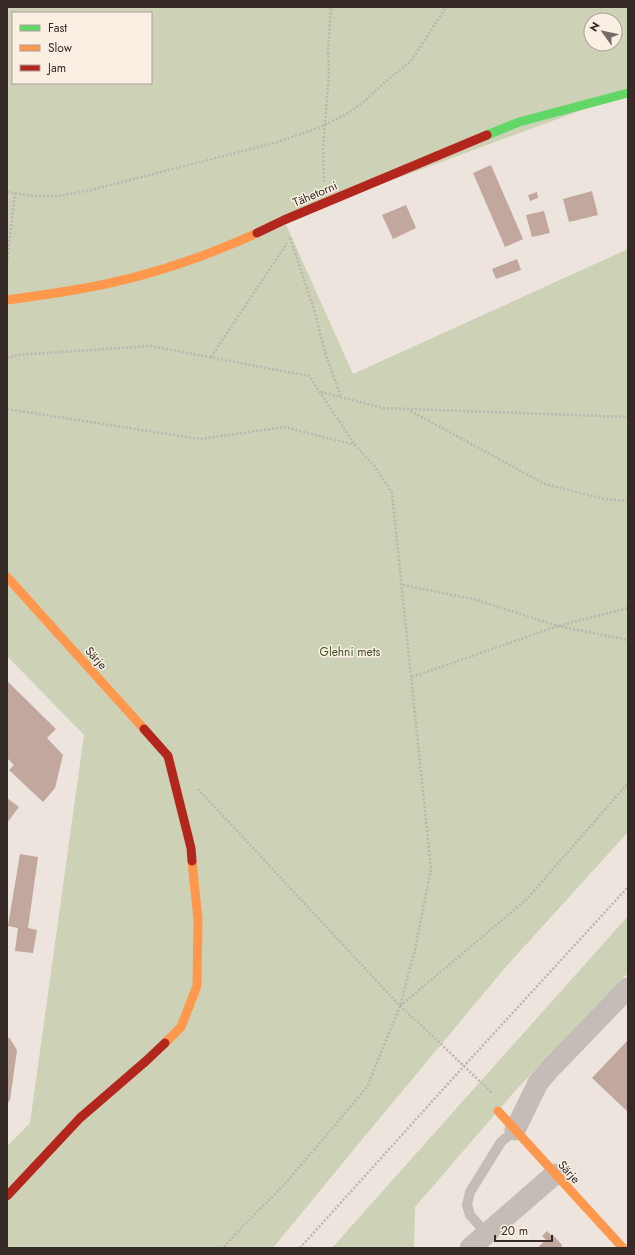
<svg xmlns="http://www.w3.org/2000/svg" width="635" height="1255" viewBox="0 0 635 1255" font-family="Jost,sans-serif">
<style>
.green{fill:#cdd1b6;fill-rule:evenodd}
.building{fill:#c1a79e}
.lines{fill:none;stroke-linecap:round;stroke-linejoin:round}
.path{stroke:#bdb5af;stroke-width:2.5;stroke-dasharray:2 2;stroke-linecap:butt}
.lane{stroke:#c4bdb7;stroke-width:10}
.street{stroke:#c4bdb7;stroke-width:21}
.fast{stroke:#63d668;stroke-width:9}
.slow{stroke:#ff974d;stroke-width:9}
.jam{stroke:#b3261e;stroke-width:9}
.labels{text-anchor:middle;stroke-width:3;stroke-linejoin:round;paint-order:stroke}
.street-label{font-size:12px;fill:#352a25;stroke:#faefe3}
.park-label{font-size:12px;fill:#455428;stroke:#faefe3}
</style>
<rect width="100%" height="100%" fill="#ece4dd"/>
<!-- green -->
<path class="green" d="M7,7H628V93L284,220L353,374L628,249V832L504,969L355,1148L273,1248H7V1146L30,1123L84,735L7,656ZM13,13H151V83H13ZM591,20H615V44H591Z
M628,916V973L514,1092L415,1207L414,1248H332Z"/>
<!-- building -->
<path class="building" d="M491,165L523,239L505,247L473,173Z
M592,191L598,215L569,222L563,199Z
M537,192L538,198L530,201L528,195Z
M406,205L416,228L393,239L382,215Z
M544,211L550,233L532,237L526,215Z
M517,259L521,270L496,279L492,269Z
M7,681L56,729L47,738L63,755L55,788L43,802L9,770L14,765L7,758Z
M7,798L19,807L7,823Z
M20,854L38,857L28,928L37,930L33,953L15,951L18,928L8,926Z
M9,1037L17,1050L10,1100L7,1104V1041Z
M628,1040V1112L592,1078Z
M547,1231L551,1235L552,1234L562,1245L561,1246L564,1248H537L546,1240L542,1236Z"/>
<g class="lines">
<!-- path -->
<path class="path" d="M324,182L323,147L329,74L328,50L331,7
M7,192L33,196H59L91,190L278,142L318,128L345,115L365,101L385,82L411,61L446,7
M290,238L313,306L326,356L341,397
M7,262L15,193
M211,357L287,243
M7,358L17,355L150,346L309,376L355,445L375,467L392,493L431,869L415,949L400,1006L367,1087L285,1184L244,1225L223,1248
M321,392L383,408L628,417
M7,409L200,439L285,427L355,445
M407,409L545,484L604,499L628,501
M403,585L477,600L558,626L628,640
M412,677L558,626L628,608
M198,789L400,1006L421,1025L492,1093
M400,1006L526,900L628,783
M300,1248L464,1066L628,887"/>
<!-- lane -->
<path class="lane" d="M486,1233L470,1215L467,1205L470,1192L501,1142L515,1130"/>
<!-- street -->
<path class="street" d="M515,1130L538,1083L549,1070L628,988
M470,1248L555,1174"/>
<!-- fast -->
<path class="fast" d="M487,135L519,122L628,93"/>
<!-- slow -->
<path class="slow" d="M7,300C29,297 51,294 74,290C136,280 200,259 257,233
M7,577L144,729
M165,1043L181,1027L197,986L198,920L192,861
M498,1111L623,1248"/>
<!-- jam -->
<path class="jam" d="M257,233L284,220L487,135
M144,729L168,756L191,848L192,861
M7,1196L80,1118L146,1061L165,1043"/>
</g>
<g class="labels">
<!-- street labels -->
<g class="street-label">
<text transform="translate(315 194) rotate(-23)" y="4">Tähetorni</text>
<text transform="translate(96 658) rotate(48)" y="4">Särje</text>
<text transform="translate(569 1172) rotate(48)" y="4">Särje</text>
</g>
<!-- park labels -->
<g class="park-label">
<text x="350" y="656">Glehni mets</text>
</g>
</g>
<!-- border -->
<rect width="635" height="1255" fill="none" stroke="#352a25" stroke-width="16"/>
<!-- legend -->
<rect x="12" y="12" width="140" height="72" fill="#faefe3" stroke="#aba097"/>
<rect x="20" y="25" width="20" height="6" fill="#63d668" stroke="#aba097"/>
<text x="48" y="32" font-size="12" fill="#352a25">Fast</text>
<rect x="20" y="45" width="20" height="6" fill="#ff974d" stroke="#aba097"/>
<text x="48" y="52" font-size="12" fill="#352a25">Slow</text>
<rect x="20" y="65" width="20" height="6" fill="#b3261e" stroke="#aba097"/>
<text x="48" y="72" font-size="12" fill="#352a25">Jam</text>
<!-- north arrow -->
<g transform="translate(603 32) rotate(303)"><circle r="19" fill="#faefe3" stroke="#aba097"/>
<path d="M0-3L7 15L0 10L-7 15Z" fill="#756b65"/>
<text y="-6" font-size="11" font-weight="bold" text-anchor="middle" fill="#352a25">N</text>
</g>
<!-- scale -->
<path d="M495 1235v6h57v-6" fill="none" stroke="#352a25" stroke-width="2"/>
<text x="501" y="1235" font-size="12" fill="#352a25" stroke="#faefe3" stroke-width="3" paint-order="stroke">20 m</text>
</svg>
